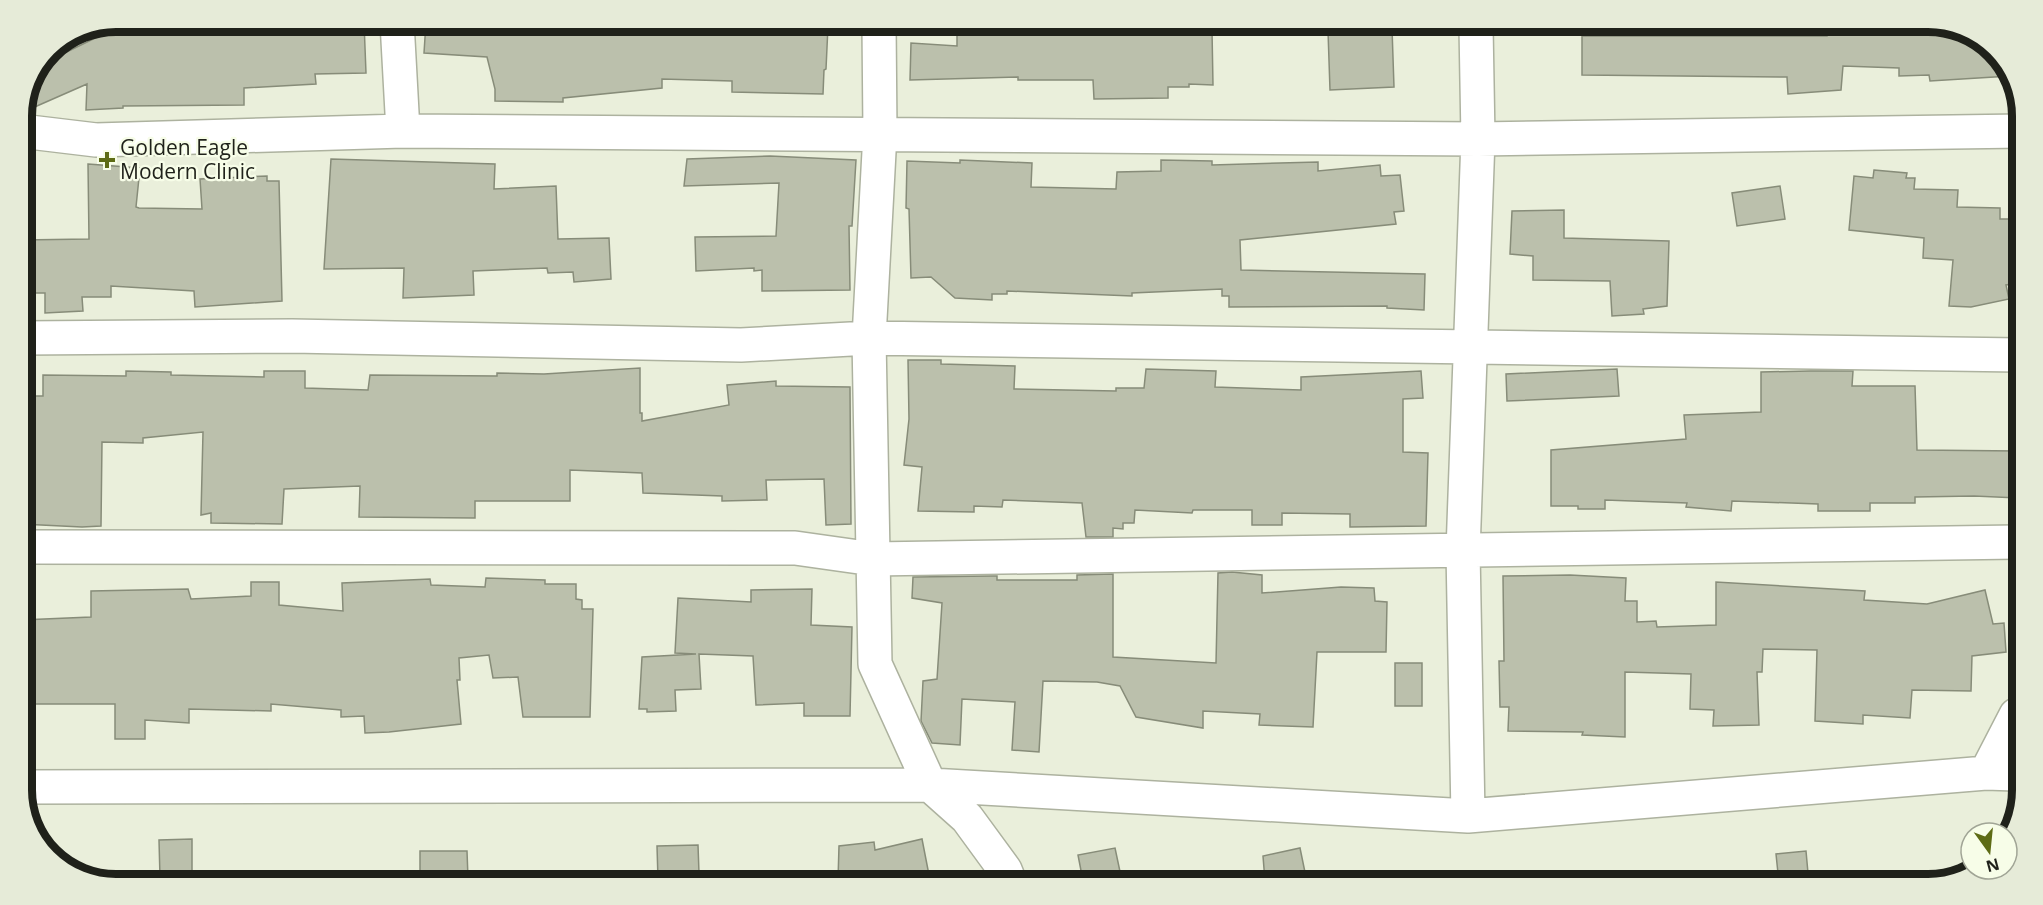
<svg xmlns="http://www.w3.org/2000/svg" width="2043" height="905" viewBox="0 0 2043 905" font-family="'Open Sans',sans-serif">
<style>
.building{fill:#bbc0ac;stroke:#878c79;stroke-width:1.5}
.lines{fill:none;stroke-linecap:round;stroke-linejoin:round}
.minor-casing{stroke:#adb29f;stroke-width:36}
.minor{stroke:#fff;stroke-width:33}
.poi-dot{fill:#5d6b15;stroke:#f7fde8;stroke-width:2}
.labels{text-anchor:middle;stroke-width:4.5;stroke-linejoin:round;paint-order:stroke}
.poi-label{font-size:21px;fill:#1f211a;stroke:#f7fde8;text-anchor:start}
.rim{fill:none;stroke:#1f211a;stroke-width:8}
</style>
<rect width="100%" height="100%" fill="#eaefdb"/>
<!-- building -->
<path class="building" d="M130,21H180L182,32H258V27L364,22L366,73L315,74L316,84L244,88V105L123,106V108L86,110L87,84L21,113L42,64Z
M426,22H478L480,31L566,23L748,24L828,26L826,69L824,70L823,94L732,92V81L662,79V88L563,98V102L495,101V89L487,57L424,53Z
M1006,28V34L1212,30L1213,85L1189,84V87H1168V98L1094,99L1093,80H1018V77L910,80L911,43L957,46V30Z
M1392,28L1394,87L1330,90L1328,31Z
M1827,28H1964L2006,63L2010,76L1930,81L1929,75L1899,76V68L1843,66L1841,90L1788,94L1787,77L1582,75V36H1827Z
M770,156L856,160L852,226H849L850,290L762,291V270L754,271V268L696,271L695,237L776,236L779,183L684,186L687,159Z
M331,159L495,164L494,189L556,186L558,239L609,238L611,279L574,282L573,272L548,273L547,268L473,271L474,295L403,298L404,268L324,269Z
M960,160L1032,163L1031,187L1116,189L1117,172L1161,171V160L1212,161V165L1318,162V171L1380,165L1381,176L1400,175L1404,211L1394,212L1396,224L1240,240L1241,270L1425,274L1424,310L1387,308V306L1229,307V296H1222V289L1132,293V296L1007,291V294H992V300L955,298L931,277L911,278L909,209L906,208L907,161L960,163Z
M88,164L140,168L136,207L139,208L202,209L200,179L267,176V181H279L282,301L195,307L194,291L111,286V297H82L83,311L45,313V293H21V240L89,239Z
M1874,170L1907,173L1906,178H1915L1914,189L1958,190L1957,207L2000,208V219H2021L2020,283L2006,285L2009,299L1971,307L1949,306L1953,260L1923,258L1924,238L1849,230L1854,176L1873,178Z
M1780,186L1785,219L1737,226L1732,193Z
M1564,210V238L1669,241L1667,306L1643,309L1644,314L1612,316L1610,281L1533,280V256L1510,254L1512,211Z
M908,360H941V364L1015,366L1014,389L1116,391V388H1144L1146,369L1216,371L1215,387L1301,390V377L1421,371L1423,398L1403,399V452L1428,453L1426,526L1350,527V514L1282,513V525H1252V510H1193L1192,513L1135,510L1134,523H1123V529L1113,528V537H1086L1082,503L1003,500L1002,507L974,506V512L918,511L922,467L904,465L909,419Z
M640,368V413H642V421L729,405L727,385L776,381V386L850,387L851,524L826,525L824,479L766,480L767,500L722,501V496L643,493L642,473L570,470V501H475V518L359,517L360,486L284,489L282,524L211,523V513L201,515L203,432L143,438V443L102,442L101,526L82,527L21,524V396H43V375L126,376V371L171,372V375L264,377V371H305V388L368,390L370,375L497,376V373L544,374Z
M1617,369L1619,396L1507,401L1506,374Z
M1810,371H1853L1852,386H1915L1917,450L2018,451V498L1974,496L1915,497V503H1870V511H1818V504L1732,501L1731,511L1686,507L1687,503L1605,500V509H1578V506H1551V450L1686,439L1684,415L1761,412V372Z
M1232,572L1262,575V593L1341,587L1374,588L1375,601L1387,602L1386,652H1317L1313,727L1259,725L1260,714L1203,711V728L1136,717L1120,686L1097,682L1043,681L1039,752L1012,750L1015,702L962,699L960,745L932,743L921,721L923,681L937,679L942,603L912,598L913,577L992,576H997V580H1077V575L1113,574V657L1216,663L1218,573Z
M1570,575L1626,578L1625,601H1637V622L1656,621L1657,627L1716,625V582L1865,591L1864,600L1927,604L1985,590L1993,624L2004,623L2006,652L1972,656L1971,691L1912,690L1910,718L1863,715V724L1815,721L1817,650L1763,649L1762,672H1757L1759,725L1713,726L1714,710L1690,709L1691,674L1625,672V737L1582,735L1583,732L1508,731L1509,707H1500L1499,661H1504L1503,576Z
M486,578L545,580V584H576V599L582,600V609H593L590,717H523L518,677L493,678L489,655L459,658L460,680H457L461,724L389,732L365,733L364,716L341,717V710L271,704V711L189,709V723L145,720V739H115V704H21V620L91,617V591L188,589L191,599L251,596V582H279V605L343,611L342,583L430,579L431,585L485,587Z
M812,589L811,625L852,627L850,716H804V703L756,705L753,656L699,654L701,689L675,690L676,711L647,712V709H639L642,657L696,654L675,653L678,598L751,602V590Z
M1395,663H1422V706H1395Z
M192,839V877H160L159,840Z
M922,839L930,880H838L839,846L874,842L875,850Z
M698,845L699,873H686V879H658L657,846Z
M1115,848L1122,881H1083L1078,855Z
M1300,848L1307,882L1265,881L1263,856Z
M420,851H467L468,878H420Z
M1806,851L1809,884L1779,883L1776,854Z"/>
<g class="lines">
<!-- minor casing -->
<g class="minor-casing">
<path id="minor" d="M397,22L403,131
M879,24L880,133L869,338L875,664L930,785L967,818L1005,870L1009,880
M21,131L96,140L403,131L1478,139L2022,131
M21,338L292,336L741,345L869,338L2019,355
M21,547L795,548L873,559L2017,542
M1986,773L2016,715
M21,787L930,785L1468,816L1986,773L2015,774
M1468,816L1463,551L1478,139L1476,26"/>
</g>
<!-- minor -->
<use href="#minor" class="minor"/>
</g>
<!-- markers -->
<path class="poi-dot" d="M104 151h6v6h6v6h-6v6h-6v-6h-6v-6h6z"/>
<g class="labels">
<!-- poi labels -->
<g class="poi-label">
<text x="120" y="155">Golden Eagle<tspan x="120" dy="24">Modern Clinic</tspan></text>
</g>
</g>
<!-- crop -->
<path d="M0 0H2043V905H0ZM116 32H1928A84 84 0 0 1 2012 116V790A84 84 0 0 1 1928 874H116A84 84 0 0 1 32 790V116A84 84 0 0 1 116 32Z" fill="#e6ebd8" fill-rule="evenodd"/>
<path class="rim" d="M116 32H1928A84 84 0 0 1 2012 116V790A84 84 0 0 1 1928 874H116A84 84 0 0 1 32 790V116A84 84 0 0 1 116 32Z"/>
<!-- north arrow -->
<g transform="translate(1989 851) rotate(165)"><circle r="28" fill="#f7fde8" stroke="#a1a596" stroke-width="1.5"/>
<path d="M0-4.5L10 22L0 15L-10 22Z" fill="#5d6b15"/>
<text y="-9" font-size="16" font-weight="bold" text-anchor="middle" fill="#1f211a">N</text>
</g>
</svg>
